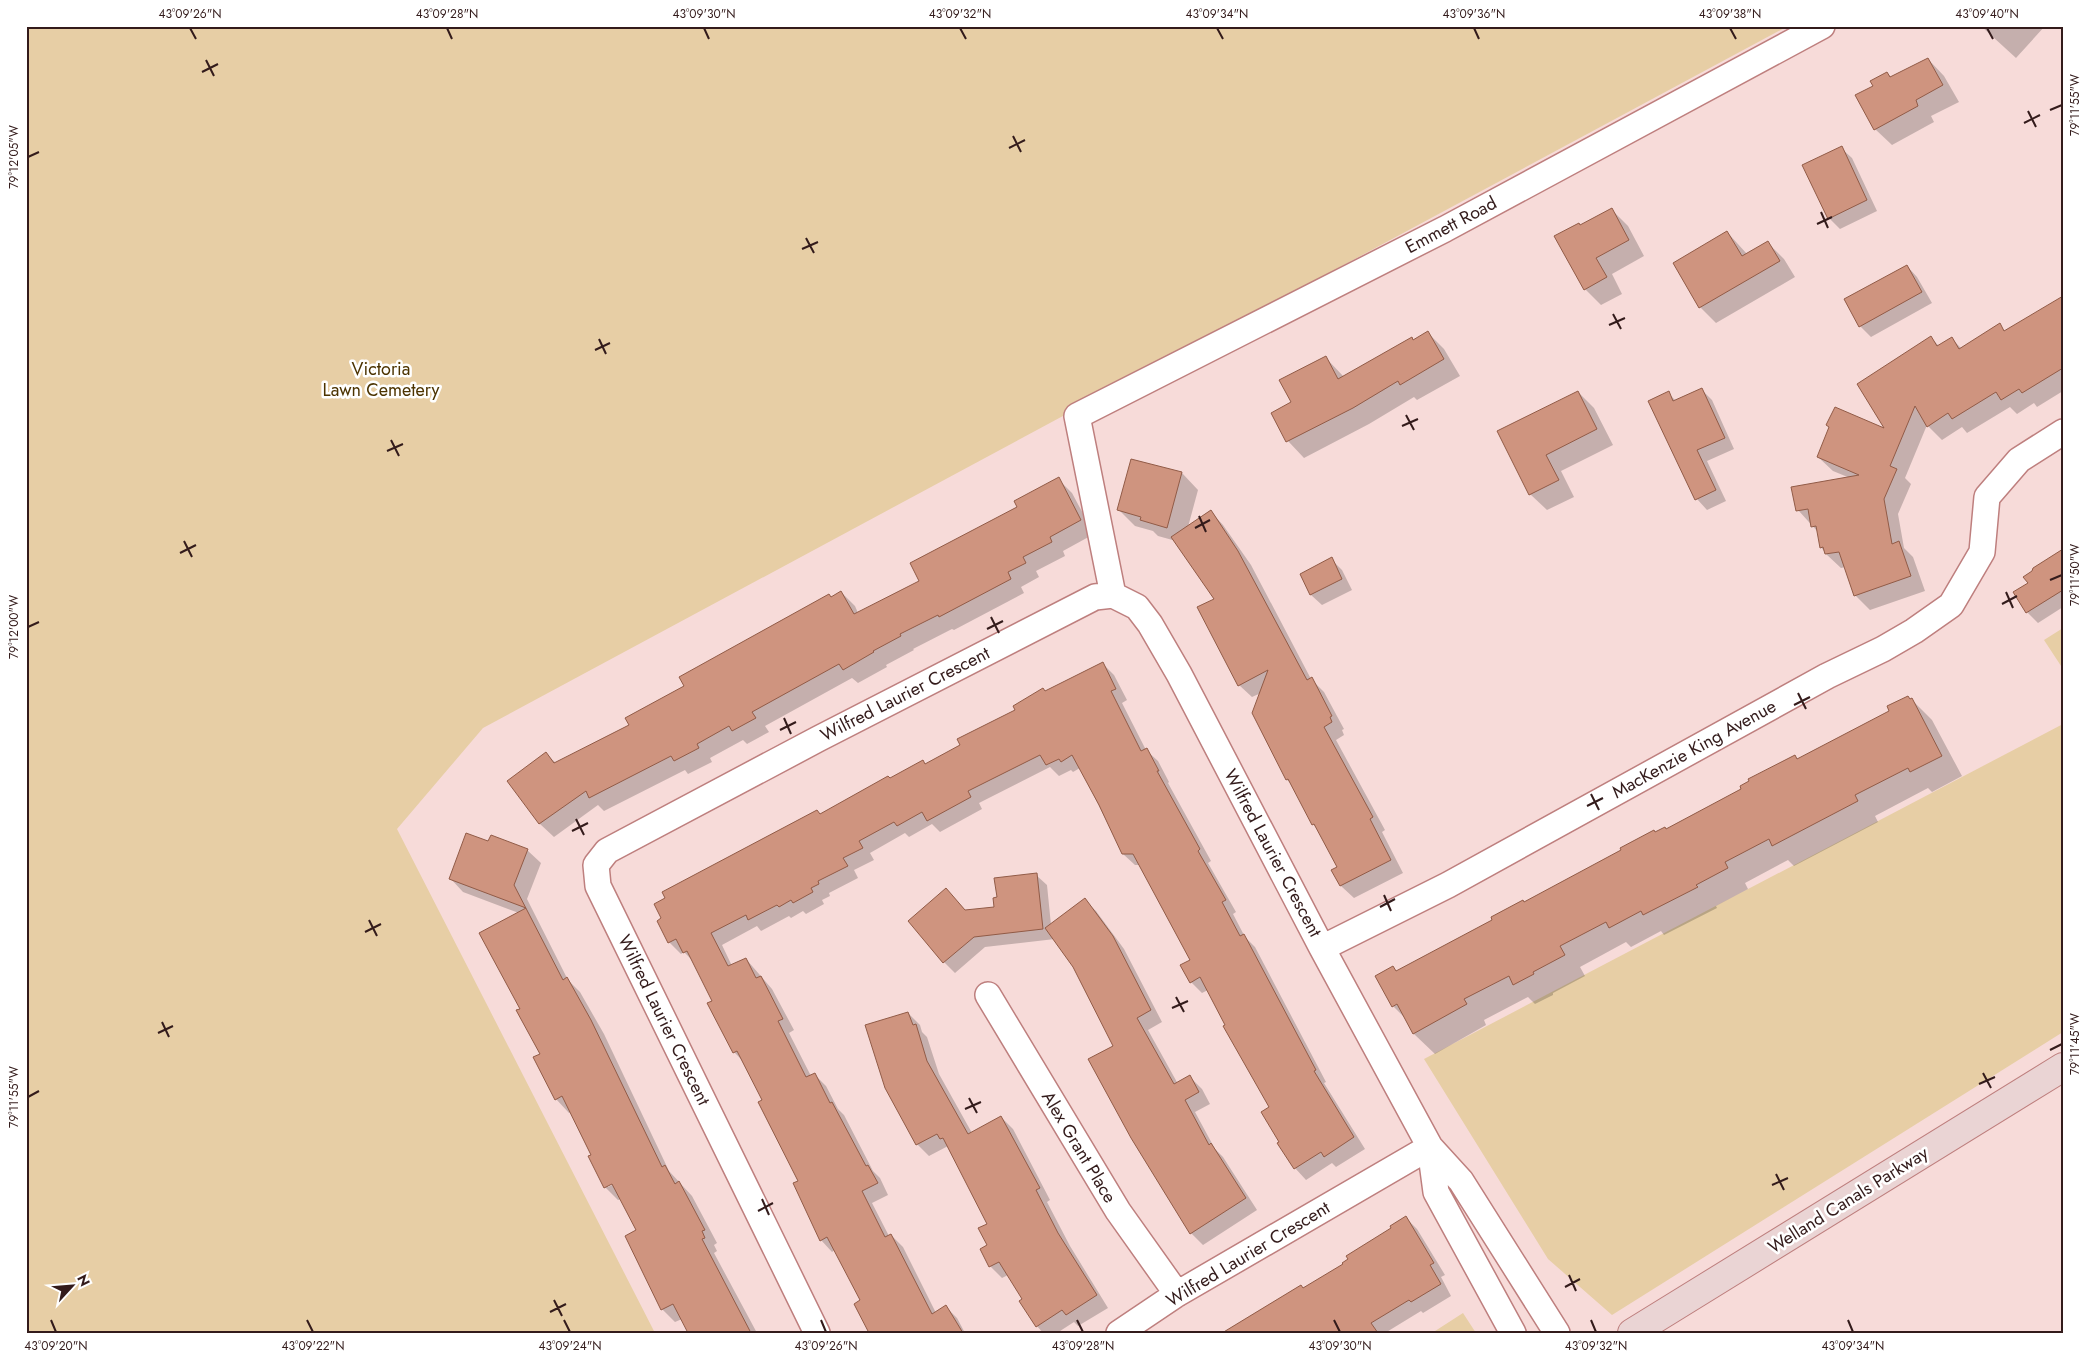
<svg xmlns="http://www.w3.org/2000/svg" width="2089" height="1359" viewBox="0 0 2089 1359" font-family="Jost,sans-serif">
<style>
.green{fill:#e7cea5}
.shadow{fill:#0003;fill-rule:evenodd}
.building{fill:#cf947f;stroke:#915b47}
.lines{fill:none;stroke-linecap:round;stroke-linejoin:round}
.minor-casing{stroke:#be7f7e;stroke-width:28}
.secondary-casing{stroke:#be7f7e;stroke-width:30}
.minor{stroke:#fff;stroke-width:25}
.secondary{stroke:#ead4d4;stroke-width:28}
.ticks{fill:none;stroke:#331b1b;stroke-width:2}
.labels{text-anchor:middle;stroke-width:5;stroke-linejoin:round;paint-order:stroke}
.street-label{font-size:18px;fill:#331b1b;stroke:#fff}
.park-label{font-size:18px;fill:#4c3300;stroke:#fff}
.neatline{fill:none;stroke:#331b1b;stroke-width:2}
.ticks-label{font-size:12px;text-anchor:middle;fill:#331b1b}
</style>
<rect width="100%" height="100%" fill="#f7dbd9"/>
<!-- green -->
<path class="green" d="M26,26H1788L483,728L397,829L655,1333H26Z
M2063,628V669L2044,640Z
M2063,724V1032L1612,1315L1548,1259L1424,1059Z
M1463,1313L1476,1333H1432Z"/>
<!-- shadow -->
<path class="shadow" d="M1981,26H2045L2016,58Z
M1928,59L1944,76L1959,102L1931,116L1934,122L1892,145L1875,129L1874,86L1887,73L1891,77Z
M1841,148L1852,158L1877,211L1840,229L1829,218Z
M1611,209L1628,226L1644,256L1612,274L1622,294L1601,305L1585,289L1581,226Z
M1727,232L1747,254L1767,242L1784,259L1795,277L1716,323L1700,307Z
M1907,266L1917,277L1932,303L1871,337L1860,326Z
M2063,297V391L2037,407L2034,403L2017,414L2010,407L1967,433L1962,427L1942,440L1927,425L1905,478L1911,484L1898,514L1904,548L1913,557L1925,591L1870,610L1855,595L1846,567L1841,568L1826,554L1821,547L1818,532L1798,510L1850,478L1833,471L1818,457L1887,430L1931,338L1939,346L1952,339L1961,348L1999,325L2006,332Z
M1428,333L1444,349L1460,376L1417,400L1414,397L1369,424L1304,458L1288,441L1273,413L1293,403L1325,357L1344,377L1412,339L1414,341Z
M1701,389L1712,400L1734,449L1707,461L1726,501L1707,510L1697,499L1650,402L1668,393L1676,401Z
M1578,392L1594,408L1613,445L1561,471L1574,497L1547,510L1530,494L1499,432Z
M1132,460L1182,473L1198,490L1188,527L1211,512L1223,525L1251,565L1311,679L1324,692L1344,729L1342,730L1344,735L1336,740L1385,830L1382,832L1403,873L1354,898L1341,886L1333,870L1339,867L1319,831L1313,824L1293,785L1287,780L1253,713L1261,693L1252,697L1239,685L1216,599L1176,541L1158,536L1153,531L1135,526L1119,510Z
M1058,479L1072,493L1094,534L1063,551L1065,556L1036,571L1039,577L1021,587L1024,593L954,630L952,629L913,649L914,650L886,665L887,667L858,683L852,678L765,726L769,732L747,744L743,740L710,758L712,762L688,774L685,770L604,811L598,805L554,837L540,824L509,781L546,754L556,763L631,726L685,686L841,592L855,606L858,613L921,581Z
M2063,550V607L2038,623L2027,612Z
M1331,559L1342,570L1352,590L1322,605L1311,595L1301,575Z
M1102,663L1114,675L1127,700L1122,703L1146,750L1158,761L1169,782L1168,783L1211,861L1208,863L1236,912L1233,914L1245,937L1255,947L1326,1082L1324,1083L1365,1149L1336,1167L1332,1163L1306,1180L1295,1168L1281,1142L1271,1108L1208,990L1202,993L1191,982L1192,961L1141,865H1135L1123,854L1080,768L1073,772L1071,770L1059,776L1050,767L979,803L982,809L940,832L932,824L909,837L905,833L870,853L874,860L854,870L858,878L829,893L830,896L822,900L824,904L806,914L803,911L791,918L789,916L761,931L757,926L722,945L732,966L746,959L772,989L794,1030L789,1033L811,1076L814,1074L826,1086L838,1109L844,1115L873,1171L880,1178L888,1195L872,1203L889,1236L891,1235L903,1247L936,1313L946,1307L957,1318L965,1333H878L835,1250L832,1252L821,1240L800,1181L763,1101L743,1061L734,1052L714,1002L694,962L684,952L681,954L669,942L817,811L821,815L890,780L926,765L961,746L1045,692Z
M1912,700L1932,720L1962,776L1932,792L1928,788L1875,816L1878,822L1794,866L1788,860L1745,883L1748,889L1716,906L1717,908L1664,935L1661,931L1631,947L1626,942L1580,967L1585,976L1553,993V995L1535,1004L1528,997L1484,1020L1486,1025L1435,1054L1414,1034L1407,1020L1393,1006L1397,972L1656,833L1667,830L1743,790L1795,756L1799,760Z
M489,843L527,850L541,863L527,899L568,980L580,992L604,1034L669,1171L692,1196L717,1243L714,1245L717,1251L714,1253L757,1333H689L682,1319L675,1322L662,1309L637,1231L621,1199L618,1200L605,1187L592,1156L571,1112L569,1113L556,1099L541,1054L521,1009L519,913L463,892L450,878ZM618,1182L608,1187V1184Z
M1036,875L1047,885L1051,925L1084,900L1096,911L1124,949L1162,1022L1148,1030L1178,1084L1190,1077L1202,1089L1210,1104L1195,1112L1215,1149L1223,1157L1257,1210L1203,1245L1191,1233L1115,1046L1074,967L1055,939L985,947L955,973L944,962L946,890L966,911L995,908Z
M908,1013L920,1025L922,1032L927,1037L939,1074L972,1133L1001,1117L1013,1129L1050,1200L1047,1202L1070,1246L1108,1308L1078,1326L1074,1322L1057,1333H1043L1037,1326L1023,1299L1008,1275L1002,1278L990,1266L989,1224L948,1146L929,1156L917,1144Z
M1406,1218L1417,1229L1445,1275L1441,1277L1451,1296L1423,1313L1421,1311L1385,1333H1224L1344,1265Z"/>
<!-- building -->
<path class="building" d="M1928,58L1943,85L1916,100L1918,106L1874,130L1855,95L1873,86L1870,81L1887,72L1890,77Z
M1842,146L1867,200L1828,219L1802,165Z
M1612,208L1629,240L1596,258L1607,277L1584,290L1554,236L1579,223L1580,225Z
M1727,231L1742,256L1768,241L1780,261L1699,308L1673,263Z
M1907,265L1922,292L1859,327L1844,299Z
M2063,296V368L2022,393L2019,389L2001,400L1996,392L1952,419L1948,413L1927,427L1915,406L1890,466L1897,469L1884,499L1892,544L1899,541L1911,576L1854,596L1839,552L1825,554L1823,547L1820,548L1816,526L1811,527L1808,509L1796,511L1791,487L1859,475L1817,457L1829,427L1826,425L1835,407L1884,428L1857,384L1931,336L1937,346L1952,337L1959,349L2000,323L2004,331Z
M1428,331L1444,359L1400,385L1398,381L1353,408L1286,442L1271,413L1291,402L1279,380L1326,356L1338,379L1412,337L1413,340Z
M1702,388L1725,438L1697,450L1716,490L1695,500L1648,401L1669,391L1673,401Z
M1578,391L1597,429L1546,455L1559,480L1529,495L1497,431Z
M1131,459L1182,472L1167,528L1140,520L1141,517L1117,510Z
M1059,477L1081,520L1050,537L1052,542L1023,557L1026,563L1008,572L1011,579L939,617L938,615L900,634L901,636L873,651L874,652L843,670L839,664L752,712L756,718L732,731L729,726L697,744L699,748L674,761L671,756L589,798L586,791L539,824L507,781L546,752L554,763L629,725L625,718L684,686L679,677L829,594L831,597L841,591L854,614L919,581L910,563L1017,507L1014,501Z
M1211,510L1238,551L1307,680L1312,677L1332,716L1330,717L1332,722L1324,727L1373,817L1370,819L1391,860L1340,886L1331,870L1337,867L1314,824L1312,825L1288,779L1286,780L1252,713L1268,670L1238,686L1197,607L1214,599L1171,537Z
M2063,549V590L2026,613L2013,592L2028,583L2023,577L2032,571L2033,568Z
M1332,557L1342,579L1310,595L1300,574Z
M1103,662L1116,689L1111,691L1141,751L1147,748L1159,771H1157L1200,849L1198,851L1226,900L1222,902L1240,936L1244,934L1316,1070L1314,1071L1354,1137L1324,1157L1321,1152L1294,1169L1277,1143L1279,1142L1261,1112L1269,1107L1223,1026L1225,1025L1200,977L1190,983L1180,965L1190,960L1133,854H1122L1099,805L1072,755L1061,762L1059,759L1046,765L1040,755L968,791L971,797L927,821L922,812L897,826L894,822L859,841L863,848L843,858L848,866L818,881L819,884L811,888L813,892L793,903L791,900L779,907L777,905L748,920L746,915L711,933L728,966L746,958L756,978L761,976L783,1019L778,1021L806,1077L815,1073L830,1103L832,1102L866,1166L868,1165L878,1183L862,1191L885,1237L891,1234L932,1314L946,1305L963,1333H869L854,1304L860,1300L827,1237L820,1241L793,1183L798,1181L758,1102L762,1100L737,1051L733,1053L707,1003L712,1001L687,951L683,953L676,939L668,943L657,921L661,918L654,904L665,898L662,892L817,810L820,814L888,776L890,778L923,760L925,764L960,745L957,739L1015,710L1013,706L1043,688L1045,691Z
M1908,696L1910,699L1912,698L1942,756L1910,772L1908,768L1855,795L1858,801L1772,846L1769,839L1725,862L1728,868L1696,885L1698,887L1643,915L1641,911L1609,928L1606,922L1560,946L1565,955L1533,972L1534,974L1513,985L1509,976L1464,999L1467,1004L1413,1034L1397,1004L1392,1007L1375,976L1393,966L1396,971L1492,920L1491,917L1523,900L1524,902L1621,850L1620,848L1654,830L1655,832L1665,827L1666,829L1741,789L1740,786L1749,781L1748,779L1795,755L1797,759L1889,711L1887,706Z
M466,833L488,841L491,835L528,849L514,885L563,980L567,977L591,1020L662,1167L665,1165L675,1184L679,1181L705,1230L702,1231L705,1238L702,1239L751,1333H688L673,1304L661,1310L625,1236L636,1230L612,1184L604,1188L588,1156L591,1155L562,1096L555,1100L533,1057L540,1054L516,1010L520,1009L479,933L526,908L449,879Z
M1037,873L1043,929L974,937L943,963L908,921L946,888L965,910L994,907L993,898L997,897L994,878Z
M1085,898L1113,936L1151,1010L1137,1018L1174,1084L1190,1075L1199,1092L1185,1100L1209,1145L1211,1143L1246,1198L1190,1234L1131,1138L1088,1059L1113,1046L1073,967L1045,928Z
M908,1012L913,1025L916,1024L927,1061L968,1134L1001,1116L1040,1188L1036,1190L1058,1233L1097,1295L1066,1315L1062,1310L1036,1327L1019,1301L1022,1299L999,1262L989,1267L980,1249L987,1245L978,1228L987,1224L943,1138L940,1139L937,1134L916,1145L885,1088L865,1025Z
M1406,1216L1434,1263L1430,1265L1441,1284L1411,1302L1409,1300L1371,1323L1378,1333H1222L1301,1285L1303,1288L1343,1264L1342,1263L1348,1259L1346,1256L1391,1228L1390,1226Z"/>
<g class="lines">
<!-- minor casing -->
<g class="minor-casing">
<path id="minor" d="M1113,595L1077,416L1445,229L1822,26
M1322,948L1448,885L1827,676L1883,649L1914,631L1951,605L1982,552L1987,497L2019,460L2063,432
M988,995L1118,1211L1177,1294
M1430,1147L1436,1192L1513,1333
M817,1333L598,886L596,865L607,851L818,739L1095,597L1113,595L1137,607L1150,624L1179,674L1322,948L1430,1147L1461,1181L1557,1333
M1119,1333L1177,1294L1430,1147"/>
</g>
<!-- secondary casing -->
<g class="secondary-casing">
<path id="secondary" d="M1632,1333L2063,1067"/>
</g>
<!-- minor -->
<use href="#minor" class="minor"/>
<!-- secondary -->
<use href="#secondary" class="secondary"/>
</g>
<!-- ticks -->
<path class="ticks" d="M190,28L196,39M447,28L452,39M704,28L709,39M960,28L966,39M1217,28L1223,39M1474,28L1479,39M1730,28L1736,39M1987,28L1993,39M206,60L214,76M202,72L218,64M2050,110L2062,105M2028,111L2036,127M2024,123L2040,115M1013,136L1021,152M1009,148L1025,140M28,157L39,152M1821,212L1828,228M1817,224L1832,217M806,238L814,253M802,249L818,242M1613,314L1621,329M1609,325L1625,318M599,339L606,354M595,350L610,343M1406,415L1414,430M1402,426L1418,419M391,440L399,456M387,451L403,444M1199,516L1206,532M1195,528L1210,520M184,541L192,557M180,553L196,545M2050,580L2062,575M2006,592L2013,608M2002,604L2017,596M991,617L999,633M28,627L39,622M987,629L1003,621M1798,693L1806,709M1794,705L1810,697M784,718L791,734M780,730L796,722M1591,794L1599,810M1587,806L1603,798M576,819L584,835M572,831L588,823M1384,895L1391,911M1380,907L1395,899M369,920L377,936M365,932L381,924M1176,997L1184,1012M1172,1008L1188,1001M162,1022L169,1037M158,1033L173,1026M2050,1050L2062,1044M1983,1073L1991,1088M1979,1084L1995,1077M28,1097L39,1091M969,1098L977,1113M965,1109L981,1102M1776,1174L1784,1190M1772,1185L1788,1178M762,1199L769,1215M758,1211L773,1203M1569,1275L1576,1291M1565,1287L1580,1279M554,1300L562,1316M550,1312L566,1304M51,1320L56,1332M307,1320L313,1332M564,1320L570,1332M821,1320L826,1332M1077,1320L1083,1332M1334,1320L1340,1332M1591,1320L1596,1332M1848,1320L1853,1332"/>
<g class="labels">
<!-- street labels -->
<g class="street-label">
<text transform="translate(1451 225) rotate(-28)" y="6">Emmett Road</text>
<text transform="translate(905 694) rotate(-27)" y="6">Wilfred Laurier Crescent</text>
<text transform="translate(1694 749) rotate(-29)" y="6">MacKenzie King Avenue</text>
<text transform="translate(1273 853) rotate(62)" y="6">Wilfred Laurier Crescent</text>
<text transform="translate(664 1020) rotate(64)" y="6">Wilfred Laurier Crescent</text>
<text transform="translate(1079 1147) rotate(59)" y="6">Alex Grant Place</text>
<text transform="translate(1848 1200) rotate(-32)" y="6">Welland Canals Parkway</text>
<text transform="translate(1248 1254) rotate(-31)" y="6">Wilfred Laurier Crescent</text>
</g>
<!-- park labels -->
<g class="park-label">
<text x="381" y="375">Victoria<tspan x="381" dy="21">Lawn Cemetery</tspan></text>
</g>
</g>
<!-- border -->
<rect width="2089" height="1359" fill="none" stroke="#ffffff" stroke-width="55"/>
<!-- north arrow -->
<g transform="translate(72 1286) rotate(64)" stroke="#ffffff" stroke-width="4" paint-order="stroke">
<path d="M0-4L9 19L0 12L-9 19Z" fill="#331b1b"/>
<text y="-8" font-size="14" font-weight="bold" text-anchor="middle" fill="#331b1b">N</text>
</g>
<rect x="28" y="28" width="2034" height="1304" class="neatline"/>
<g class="ticks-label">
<text x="190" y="18">43°09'26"N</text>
<text x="447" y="18">43°09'28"N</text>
<text x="704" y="18">43°09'30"N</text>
<text x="960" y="18">43°09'32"N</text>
<text x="1217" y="18">43°09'34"N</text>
<text x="1474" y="18">43°09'36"N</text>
<text x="1730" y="18">43°09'38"N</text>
<text x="1987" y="18">43°09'40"N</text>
<text transform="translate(2075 105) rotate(-90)" y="4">79°11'55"W</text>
<text transform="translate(14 157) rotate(-90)" y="4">79°12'05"W</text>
<text transform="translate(2075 575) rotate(-90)" y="4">79°11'50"W</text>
<text transform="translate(14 627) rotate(-90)" y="4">79°12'00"W</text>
<text transform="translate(2075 1044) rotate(-90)" y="4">79°11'45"W</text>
<text transform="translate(14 1097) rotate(-90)" y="4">79°11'55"W</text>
<text x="56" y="1350">43°09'20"N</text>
<text x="313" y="1350">43°09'22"N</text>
<text x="570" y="1350">43°09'24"N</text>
<text x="826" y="1350">43°09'26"N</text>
<text x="1083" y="1350">43°09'28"N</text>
<text x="1340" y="1350">43°09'30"N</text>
<text x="1596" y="1350">43°09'32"N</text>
<text x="1853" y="1350">43°09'34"N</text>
</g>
</svg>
